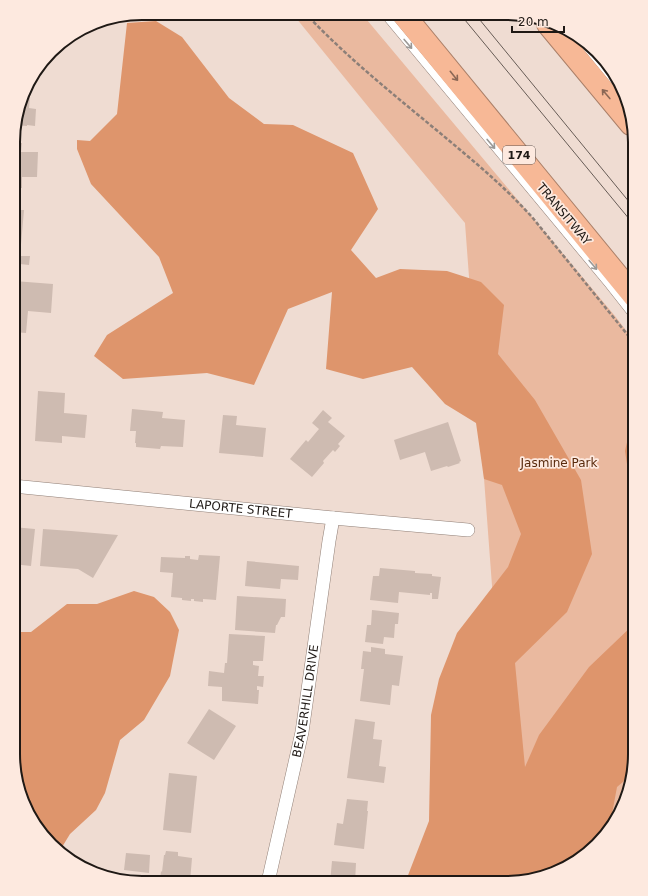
<svg xmlns="http://www.w3.org/2000/svg" width="648" height="896" viewBox="0 0 648 896" font-family="'DejaVu Sans',sans-serif">
<style>
.green{fill:#eab99f}
.forest{fill:#de956c}
.building{fill:#cebbb1}
.lines{fill:none;stroke-linecap:round;stroke-linejoin:round}
.lane-casing{stroke:#907f76;stroke-width:8}
.street-casing{stroke:#907f76;stroke-width:14}
.highway-casing{stroke:#ab8069;stroke-width:24}
.path{stroke:#8c7f78;stroke-width:2.5;stroke-dasharray:4 2;stroke-linecap:butt}
.lane{stroke:#fff;stroke-width:7}
.street{stroke:#fff;stroke-width:13}
.highway{stroke:#f7b896;stroke-width:22}
.tram{stroke:#675c56;stroke-width:1}
.oneway{stroke:#9a9896}
.oneway2{stroke:#8b6856}
.labels{text-anchor:middle;stroke-width:3.5;stroke-linejoin:round;paint-order:stroke}
.shield{fill:#fde9df;stroke:#625752;stroke-width:1}
.shield-label{font-size:11px;font-weight:bold;fill:#1f1915}
.street-label{font-size:12px;fill:#1f1915;stroke:#fde9df}
.park-label{font-size:12px;fill:#592a0c;stroke:#fde9df}
.rim{fill:none;stroke:#1f1915;stroke-width:2}
</style>
<rect width="100%" height="100%" fill="#efdcd2"/>
<!-- green -->
<path class="green" d="M292,13L362,14L615,316L635,342V763L613,826L563,870L514,881L465,223L370,109Z"/>
<!-- forest -->
<path class="forest" d="M156,21L182,37L229,98L264,124L293,125L353,153L378,209L351,250L376,278L400,269L447,271L481,282L504,305L498,354L535,400L581,480L592,554L567,612L515,663L525,767L539,735L589,667L635,623V763L631,775L617,787L609,830L563,870L507,883H405L429,821L431,715L439,679L457,633L508,567L521,534L502,485L484,479L476,423L445,404L412,367L363,379L326,369L332,292L288,309L254,385L207,373L123,379L94,356L107,335L173,293L159,257L91,184L77,149V140L90,141L117,114L127,23Z
M630,429L635,435V517L625,451Z
M134,591L154,597L170,612L179,630L170,676L144,720L120,740L105,793L96,810L70,834L59,852L26,811L13,755V632H31L67,604H97Z"/>
<!-- building -->
<path class="building" d="M28,85H31L29,108L36,109L35,126L27,125V126L14,125Z
M14,143H22L21,152H38L37,177H22V188H14Z
M14,210H24L20,256H30L29,265L20,264L19,267L14,266Z
M14,281L53,284L51,313L28,311L26,333L14,332Z
M38,391L65,393L64,413L87,415L85,438L62,436V443L35,441Z
M132,409L163,412L162,418L185,420L183,447L161,446L160,449L136,447V443H135L136,431H130Z
M323,410L332,418L328,422L345,436L338,444L340,446L335,452L333,450L323,461L324,463L312,477L290,459L306,440L308,442L319,429L312,423Z
M223,415L237,416L236,425L266,428L263,457L219,453Z
M448,422L461,461L459,462L460,463L448,467L447,466L431,471L425,452L400,460L394,440Z
M13,527L35,529L31,566L13,564Z
M43,529L71,531L118,535L93,578L78,569L40,566Z
M199,555L220,556L216,600L203,599V602L194,601V599H191V601L182,600V598L171,597L173,573L160,572L161,557L185,558V556H190V559L198,560Z
M247,561L299,566L298,580L281,579L280,589L245,586Z
M380,568L415,571V573L432,574V576L441,577L438,599H432V593H430V595L399,592L398,603L370,600L373,576H379Z
M237,596L286,599L285,617H281L277,625H276L275,633L235,630Z
M372,610L399,613L398,624H395L394,638L384,637L383,644L365,642L367,625H371Z
M229,634L265,636L263,661H253V665L259,666L258,676H264L263,687L257,686V690H259L258,704L222,701V687L208,686L209,671L224,673L225,663H227Z
M371,647L385,649V654L403,656L399,686L392,685L390,705L360,701L364,669H361L363,651L371,652Z
M209,709L236,726L214,760L187,743Z
M355,719L375,722L373,739L382,740L379,766L386,767L384,783L347,778Z
M169,773L197,776L191,833L163,830Z
M347,799L368,801L367,811H368L364,849L334,845L337,823L343,824Z
M166,851L178,852V856L192,858L190,882H162V880H160L161,871L162,872L164,855H165Z
M126,853L150,855L149,873L124,870Z
M332,861L356,863L355,883H330Z"/>
<g class="lines">
<!-- lane casing -->
<g class="lane-casing">
<path id="lane" d="M384,14L609,285L635,318
M577,36L624,93"/>
</g>
<!-- street casing -->
<g class="street-casing">
<g id="street">
<path id="s1" d="M13,486L333,518L468,530"/>
<path id="s2" d="M268,882L302,732L329,541L333,518"/>
</g>
</g>
<!-- highway casing -->
<g class="highway-casing">
<path id="highway" d="M403,14L635,297
M548,24L631,124"/>
</g>
<!-- path -->
<path class="path" d="M305,13C354,65 411,108 465,154C489,174 511,194 532,217L635,344
M620,807V801L625,790"/>
<!-- lane -->
<use href="#lane" class="lane"/>
<!-- street -->
<use href="#street" class="street"/>
<!-- highway -->
<use href="#highway" class="highway"/>
<!-- tram -->
<path class="tram" d="M460,14L635,226
M475,14L635,209"/>
</g>
<!-- one-way arrows -->
<defs><path id="oneway-shaft" d="M-6 0H5M1.5-3L5.5 0L1.5 3" fill="none" stroke-width="1.6" stroke-linecap="round" stroke-linejoin="round"/></defs>
<g class="oneway">
<use href="#oneway-shaft" transform="translate(408 44) rotate(50)"/>
<use href="#oneway-shaft" transform="translate(491 144) rotate(50)"/>
<use href="#oneway-shaft" transform="translate(593 265) rotate(50)"/>
</g>
<g class="oneway2">
<use href="#oneway-shaft" transform="translate(454 76) rotate(51)"/>
<use href="#oneway-shaft" transform="translate(606 94) rotate(-130)"/>
</g>
<g class="labels">
<!-- shield labels -->
<rect class="shield" x="503" y="146" width="32" height="18" rx="3"/>
<g class="shield-label">
<text x="519" y="159">174</text>
</g>
<!-- street labels -->
<g class="street-label">
<text transform="translate(564 214) rotate(50)" y="4">TRANSITWAY</text>
<text dy="4" stroke="none"><textPath href="#s1" startOffset="229">LAPORTE STREET</textPath></text>
<text dy="4" stroke="none"><textPath href="#s2" startOffset="185">BEAVERHILL DRIVE</textPath></text>
</g>
<!-- park labels -->
<g class="park-label">
<text x="559" y="467">Jasmine Park</text>
</g>
</g>
<!-- crop -->
<path d="M0 0H648V896H0ZM142 20H506A122 122 0 0 1 628 142V754A122 122 0 0 1 506 876H142A122 122 0 0 1 20 754V142A122 122 0 0 1 142 20Z" fill="#fde9df" fill-rule="evenodd"/>
<path class="rim" d="M142 20H506A122 122 0 0 1 628 142V754A122 122 0 0 1 506 876H142A122 122 0 0 1 20 754V142A122 122 0 0 1 142 20Z"/>
<!-- scale -->
<path d="M512 26v6h52v-6" fill="none" stroke="#1f1915" stroke-width="2"/>
<text x="518" y="26" font-size="12" fill="#1f1915" stroke="#fde9df" stroke-width="3" paint-order="stroke">20 m</text>
</svg>
